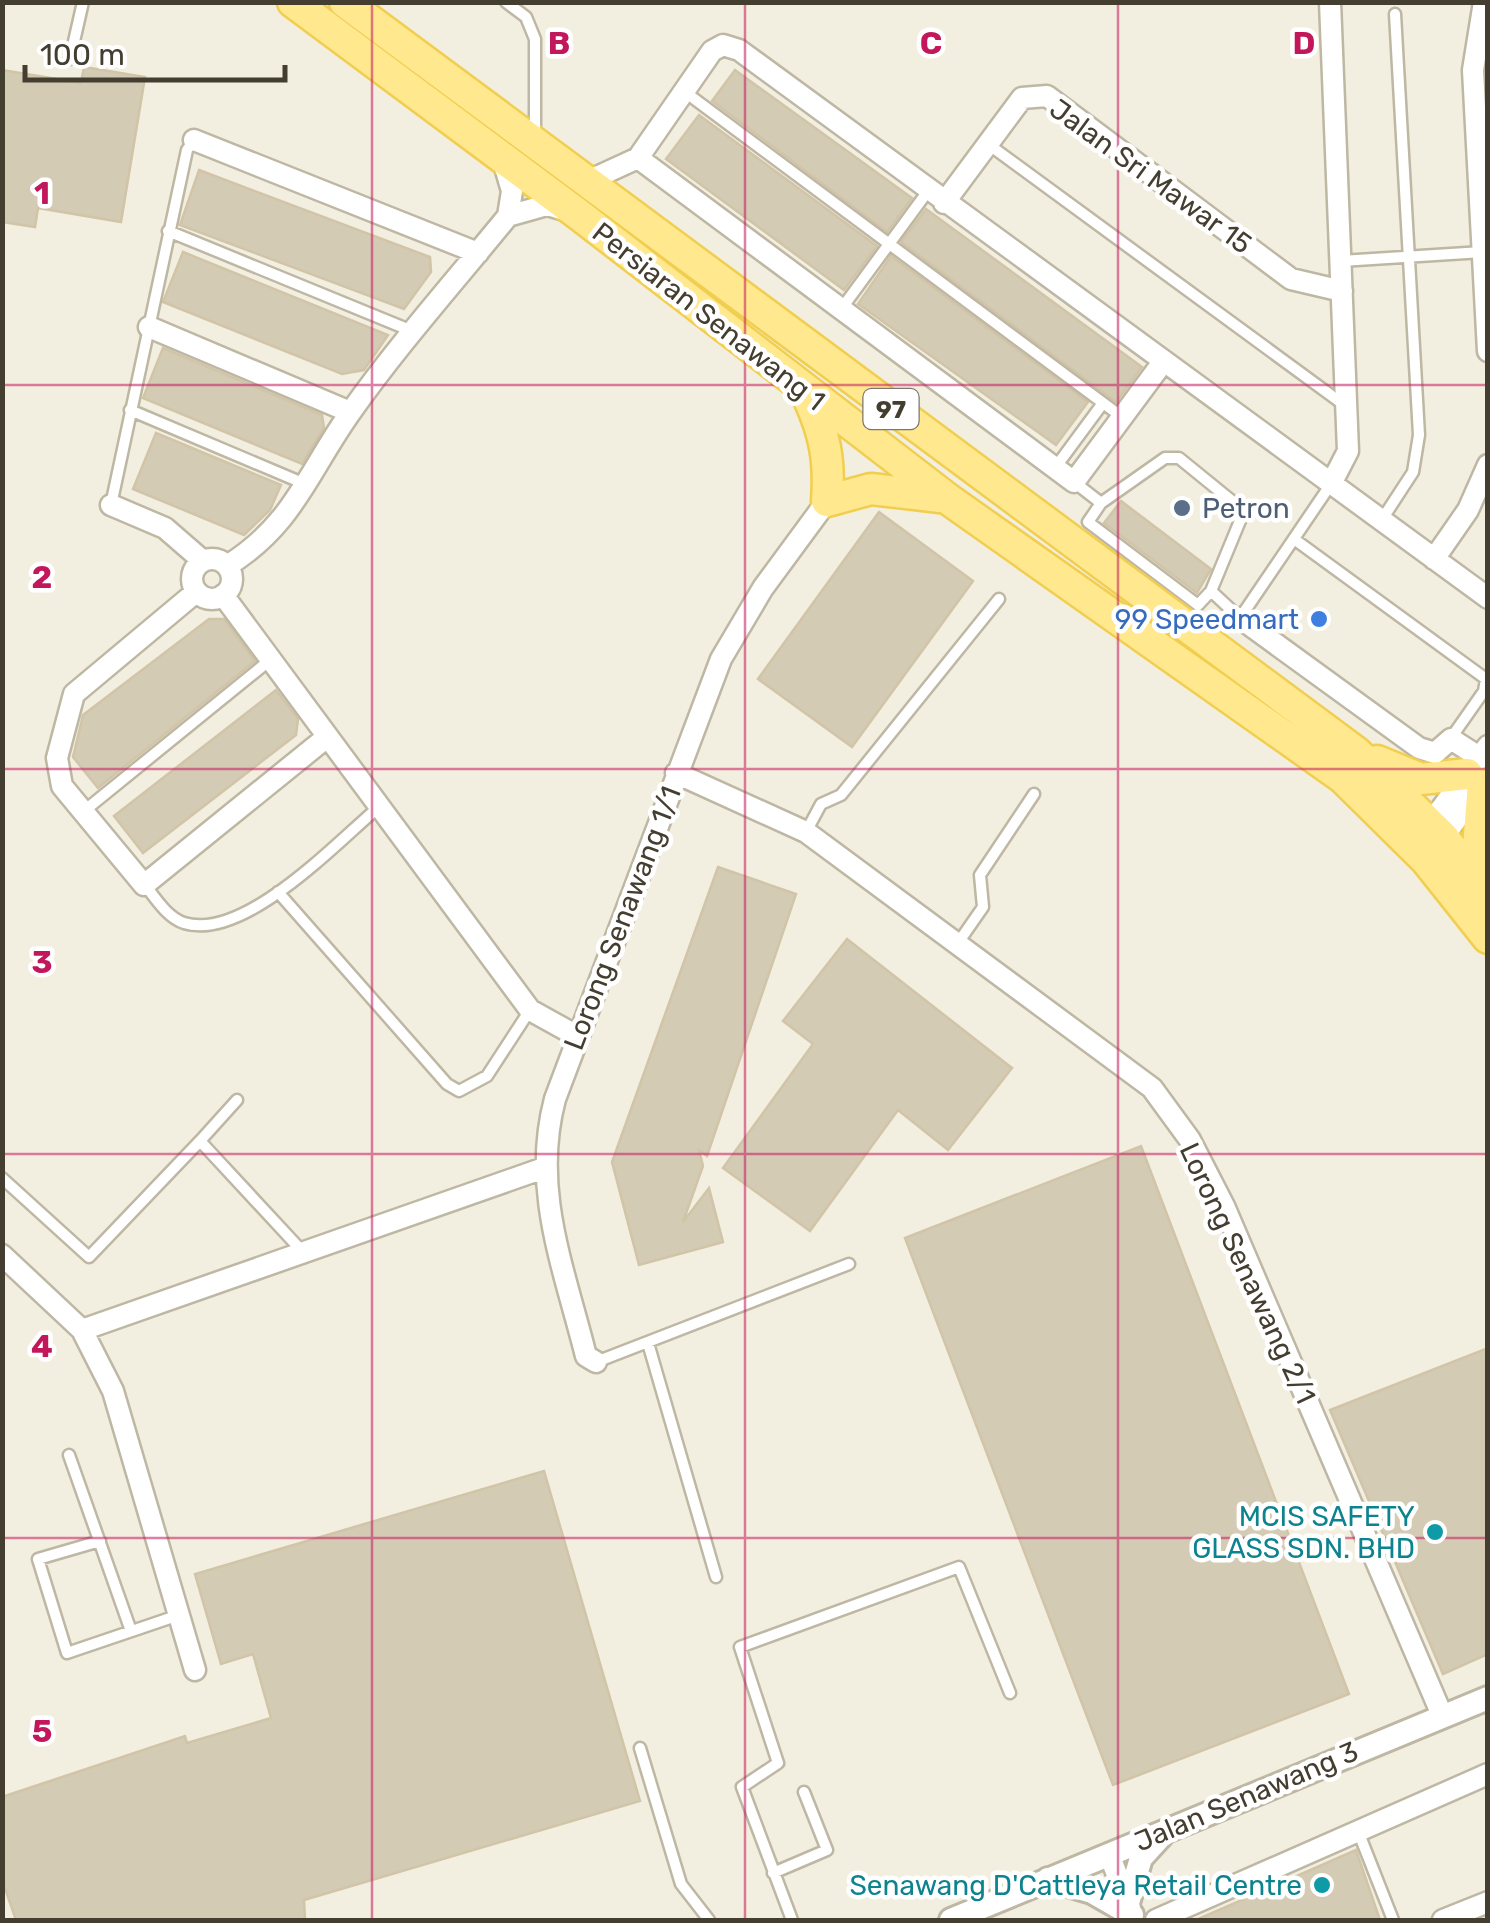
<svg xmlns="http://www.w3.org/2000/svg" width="1490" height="1923" viewBox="0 0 1490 1923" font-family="Rubik,sans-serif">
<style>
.building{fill:#d4cbb5;stroke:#d1c4a7;stroke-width:2.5}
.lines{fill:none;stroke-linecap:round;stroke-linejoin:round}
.service-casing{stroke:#beb7a3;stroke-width:15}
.minor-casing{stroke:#beb7a3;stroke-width:25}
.tertiary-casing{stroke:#beb7a3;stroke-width:28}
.primary-casing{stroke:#f1ce50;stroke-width:35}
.service{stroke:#fff;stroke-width:10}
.minor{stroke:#fff;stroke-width:20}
.tertiary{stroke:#fff;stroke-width:22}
.primary{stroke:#ffe88d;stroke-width:30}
.grid{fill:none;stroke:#c2185b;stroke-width:2.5;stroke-opacity:0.55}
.service-dot{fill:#5c6f8a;stroke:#fff;stroke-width:4}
.shop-dot{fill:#3f7fe0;stroke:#fff;stroke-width:4}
.culture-dot{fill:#0f9aa8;stroke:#fff;stroke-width:4}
.labels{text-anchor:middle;stroke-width:9;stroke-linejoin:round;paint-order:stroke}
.shield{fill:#fff;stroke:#7c786f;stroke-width:2.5}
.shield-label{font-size:25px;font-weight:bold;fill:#443e31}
.street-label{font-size:28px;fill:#443e31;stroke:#fff}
.service-label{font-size:28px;fill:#4e5e75;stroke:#fff;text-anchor:start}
.shop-label{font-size:28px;fill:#366cbe;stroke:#fff;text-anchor:end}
.culture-label{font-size:28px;fill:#0d838f;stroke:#fff;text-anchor:end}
.grid-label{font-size:32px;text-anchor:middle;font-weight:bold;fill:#c2185b;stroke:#fff;stroke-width:9;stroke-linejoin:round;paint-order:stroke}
</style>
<rect width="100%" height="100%" fill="#f3efe0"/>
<!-- building -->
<path class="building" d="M84,67L145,77L121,222L38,208L35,227L2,222V70L81,83Z
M735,70L912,198L887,232L712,101Z
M699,115L877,246L844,290L666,159Z
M199,170L430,257L431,272L404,309L180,225Z
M926,209L1142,367L1116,402L901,242Z
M183,252L388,335L364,370L342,374L163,302Z
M891,256L1088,402L1056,445L858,304Z
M163,348L322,415L324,428L302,464L143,398Z
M156,433L281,485L270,510L244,535L133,489Z
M1121,501L1211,569L1197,593L1104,523Z
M879,512L973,581L852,747L758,679Z
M209,619H224L255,661L98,788L73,757L83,715Z
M276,690L298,719L296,735L143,853L114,816Z
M718,867L796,894L707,1156L699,1150L703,1166L683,1222L709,1188L723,1242L639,1265L612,1162Z
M847,939L1012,1068L948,1150L898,1110L810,1231L723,1168L813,1044L783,1021Z
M1141,1146L1349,1694L1113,1785L905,1238Z
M1488,1348V1654L1443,1674L1330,1410Z
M544,1471L640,1801L304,1900L305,1920H16L2,1880V1797L185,1736L187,1743L271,1718L253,1654L221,1664L195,1574Z
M1356,1850L1380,1920H1196Z"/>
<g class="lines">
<!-- service casing -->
<g class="service-casing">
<path id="service" d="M506,2L526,17L535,39V135
M70,59L83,2
M685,92L1122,417
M988,144L1347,407
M168,231L412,331
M1341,261L1482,252
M842,308L928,191
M130,410L305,484
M1055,468L1103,403
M1074,482L1101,503L1088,522L1198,605L1211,591L1240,618L1331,484
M1101,503L1165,458H1179L1238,506L1242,516L1211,591
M111,505L187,150L194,140
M1381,521L1413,472L1419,435L1395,14
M1294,539L1486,679L1484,691L1451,738
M84,811L270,660
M806,832L821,804L841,795L999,599
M145,885C156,899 167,917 184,923C244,942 337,842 380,806
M278,892L447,1084L459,1091L487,1076L530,1010
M958,943L983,907L980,875L1034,794
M200,1141L237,1100
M2,1178L89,1257L200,1141L302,1251
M648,1343L716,1577
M596,1362L849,1264
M69,1455L131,1631
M100,1541L38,1559L67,1653L179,1615
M640,1748L681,1884L709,1920
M1358,1831L1393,1920
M773,1873L827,1850L804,1792
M792,1920L742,1787L778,1763L740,1647L959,1567L1010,1693"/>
</g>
<!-- minor casing -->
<g class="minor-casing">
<path id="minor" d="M1330,2L1348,451L1331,484
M1484,2L1473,70L1488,351
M194,140L478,253
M638,158L1074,482L1163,362
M588,181L638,158L712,51L723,45L739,50L1488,598
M944,203L1022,98L1047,96L1291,279L1342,291
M508,216L547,205L568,211
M149,327L350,412
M111,505L165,528L203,561
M1434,559L1468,510L1488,465
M192 579a20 20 0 1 1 40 0a20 20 0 1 1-40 0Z
M227,566C293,525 307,474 350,413C398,345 455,281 508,216L512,191L502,157
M196,592L74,694L57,758L62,786L144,885L327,737
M223,595L530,1010L577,1036
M1240,618L1419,748L1435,753L1451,739L1479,757
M676,773L806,832L1152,1088L1190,1140L1224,1206L1442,1715
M1423,833L1488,746
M1438,844L1480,787
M2,1255L82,1330L113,1391L195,1670
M82,1330L544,1168
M596,1362L586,1356C564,1268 531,1189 555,1099L721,659L763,588L827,501
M1109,1854L1130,1908
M1156,1920L1488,1774
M1443,1920L1488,1902"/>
</g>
<!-- tertiary casing -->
<g class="tertiary-casing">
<path id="tertiary" d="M1048,1879L1092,1892L1132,1915
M1128,1903L1141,1858L1162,1835
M951,1920L1488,1698"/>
</g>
<!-- primary casing -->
<g class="primary-casing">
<path id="primary" d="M293,2L578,214L948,499L1343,778L1426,860L1488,938
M345,2L1356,752L1443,837L1488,896
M808,397C825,434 830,460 827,501L871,489L940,497
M1377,761L1421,779L1467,774
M1483,783L1478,848L1488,878"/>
</g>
<!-- service -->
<use href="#service" class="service"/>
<!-- minor -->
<use href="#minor" class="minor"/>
<!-- tertiary -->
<use href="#tertiary" class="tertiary"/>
<!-- primary -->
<use href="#primary" class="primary"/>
</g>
<!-- grid -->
<path class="grid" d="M372,2V1920M745,2V1920M1118,2V1920M2,385H1488M2,769H1488M2,1154H1488M2,1538H1488"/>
<!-- markers -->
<circle class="service-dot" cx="1182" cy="508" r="10"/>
<circle class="shop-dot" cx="1319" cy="619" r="10"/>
<g class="culture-dot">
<circle cx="1435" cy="1532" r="10"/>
<circle cx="1322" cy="1885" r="10"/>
</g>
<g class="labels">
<!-- shield labels -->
<rect class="shield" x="863.5" y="389" width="55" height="40" rx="8"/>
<g class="shield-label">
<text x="891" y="418">97</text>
</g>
<!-- street labels -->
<g class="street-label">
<text transform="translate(1151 176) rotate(36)" y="10">Jalan Sri Mawar 15</text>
<text transform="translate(709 316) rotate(38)" y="10">Persiaran Senawang 1</text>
<text transform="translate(622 918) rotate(-69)" y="10">Lorong Senawang 1/1</text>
<text transform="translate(1248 1273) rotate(65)" y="10">Lorong Senawang 2/1</text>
<text transform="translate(1246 1796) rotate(-23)" y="10">Jalan Senawang 3</text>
</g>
<!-- service labels -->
<g class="service-label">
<text x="1202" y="518">Petron</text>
</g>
<!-- shop labels -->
<g class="shop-label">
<text x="1299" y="629">99 Speedmart</text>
</g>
<!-- culture labels -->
<g class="culture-label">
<text x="1415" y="1526">MCIS SAFETY<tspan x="1415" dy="32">GLASS SDN. BHD</tspan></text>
<text x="1302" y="1895">Senawang D'Cattleya Retail Centre</text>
</g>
</g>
<g class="grid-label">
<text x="559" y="54">B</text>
<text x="931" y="54">C</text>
<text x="1304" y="54">D</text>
<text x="42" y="204">1</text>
<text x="42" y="588">2</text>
<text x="42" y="973">3</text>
<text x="42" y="1357">4</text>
<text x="42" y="1742">5</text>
</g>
<!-- border -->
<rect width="1490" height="1923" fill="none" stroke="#443e31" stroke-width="10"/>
<!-- scale -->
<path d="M25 65v15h260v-15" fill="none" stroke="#443e31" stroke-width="5"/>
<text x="40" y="65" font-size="30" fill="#443e31" stroke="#ffffff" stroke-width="8" paint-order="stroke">100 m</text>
</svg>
